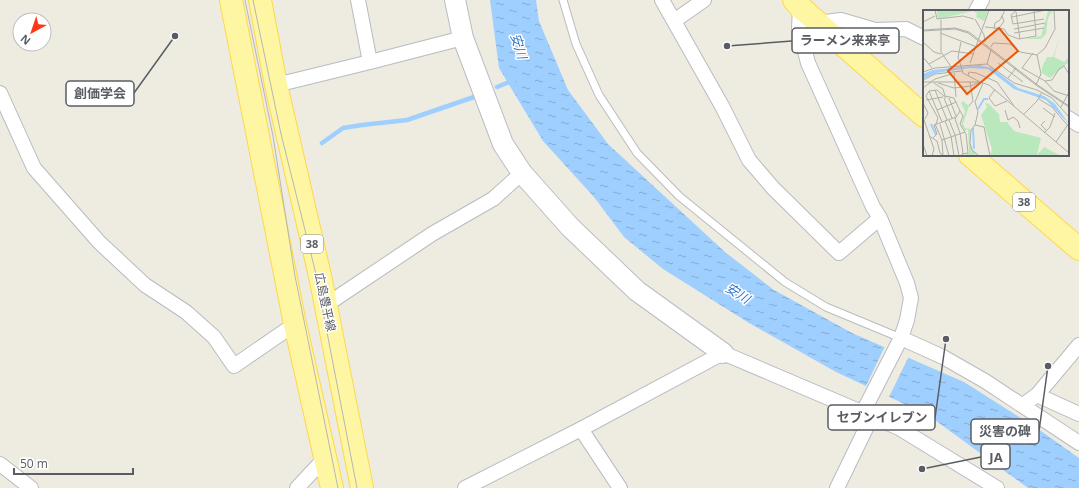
<svg xmlns="http://www.w3.org/2000/svg" width="1079" height="488" viewBox="0 0 1079 488" font-family="'Open Sans','Noto Sans JP',sans-serif">
<style>
.water{fill:url(#water-ripples)}
.pier{fill:#eeece0}
.lines{fill:none;stroke-linecap:round;stroke-linejoin:round}
.stream{stroke:#9fcfff;stroke-width:4.5}
.lane-casing{stroke:#b8bbc1;stroke-width:9}
.street-casing{stroke:#b8bbc1;stroke-width:16}
.secondary-casing{stroke:#b9bdc4;stroke-width:22}
.primary-casing{stroke:#ffd748;stroke-width:24}
.lane{stroke:#fff;stroke-width:7}
.street{stroke:#fff;stroke-width:14}
.secondary{stroke:#fff;stroke-width:20}
.primary{stroke:#fff6a4;stroke-width:22}
.tram{stroke:#b5b6b6;stroke-width:1}
.labels{text-anchor:middle;stroke-width:3;stroke-linejoin:round;paint-order:stroke}
.shield{fill:#fff;stroke:#8b8e92;stroke-width:1}
.shield-label{font-size:11px;font-weight:bold;fill:#595d63}
.street-label{font-size:12px;fill:#595d63;stroke:#fff}
.water-label{font-size:13px;font-style:italic;fill:#3472c5;stroke:#fff}
.inset-river{fill:none;stroke:#9fcfff;stroke-width:2}
.inset-road{fill:none;stroke:#aeafaa;stroke-width:1}
.view{fill:#e8590c;fill-opacity:0.15;stroke:#e8590c;stroke-width:2}
.inset-edge{fill:none;stroke:#595d63;stroke-width:2}
.leader{fill:none;stroke:#595d63;stroke-width:1.5}
.callout-dot{fill:#595d63;stroke:#fff;stroke-width:1.5}
.callout{fill:#fff;stroke:#595d63;stroke-width:1.5}
.callout-label{font-size:13px;text-anchor:middle;font-weight:bold;fill:#595d63}
</style>
<defs>
<pattern id="water-ripples" width="26" height="14" patternUnits="userSpaceOnUse"><rect width="26" height="14" fill="#9fcfff"/><path d="M2 4q2-2 4 0t4 0M15 11q2-2 4 0t4 0" fill="none" stroke="#85abd2"/></pattern>
</defs>
<rect width="100%" height="100%" fill="#eeece0"/>
<!-- water -->
<path class="water" d="M490,0H536L539,21L568,90L608,144L725,252L774,290L852,333L964,382L1041,431L1079,458V488H1028L928,415L836,372L749,323L663,269L624,237L594,197L543,141L499,68Z"/>
<!-- pier -->
<path class="pier" d="M885,346L909,356L888,399L865,388Z"/>
<g class="lines">
<!-- stream -->
<path class="stream" d="M497,87L514,80
M322,143L343,128L362,125L407,120L474,97"/>
<!-- lane casing -->
<g class="lane-casing">
<path id="lane" d="M563,0L576,44L599,95L637,153L679,196L785,282L826,307L901,338"/>
</g>
<!-- street casing -->
<g class="street-casing">
<path id="street" d="M358,0L370,62
M662,0L722,106L749,160L773,188L839,253L880,218
M800,7L799,28L808,63L873,207L880,218L907,283L911,298L907,320L901,338L863,412
M976,11L982,0
M674,21L704,0
M818,23L841,20L875,30L906,29L924,38
M276,85L370,62L463,38
M0,93L34,168L99,242L145,285L186,312L214,337L234,366L295,324
M1068,118L1079,125
M326,305L432,234L493,199L522,173
M901,338L943,357L985,381L1079,443
M1037,395L1079,414
M1023,405L1037,395L1079,345
M581,429L620,488
M0,464L31,488
M297,488L325,458
M465,488L581,429L723,353L899,428L997,488
M837,488L872,416"/>
</g>
<!-- secondary casing -->
<g class="secondary-casing">
<path id="secondary" d="M455,0L463,38L503,144L522,173L570,227L637,291L723,353"/>
</g>
<!-- primary casing -->
<g class="primary-casing">
<path id="primary" d="M231,0L295,324L332,488
M260,0L276,85L320,276L362,488
M794,0L800,7L924,116
M970,155L1079,249"/>
</g>
<!-- lane -->
<use href="#lane" class="lane"/>
<!-- street -->
<use href="#street" class="street"/>
<!-- secondary -->
<use href="#secondary" class="secondary"/>
<!-- primary -->
<use href="#primary" class="primary"/>
<!-- tram -->
<path class="tram" d="M245,0L273,136L295,276L338,488
M253,0L281,134L315,270L357,488"/>
</g>
<g class="labels">
<!-- shield labels -->
<g class="shield">
<rect x="1013" y="193" width="22" height="18" rx="3"/>
<rect x="301" y="235" width="22" height="18" rx="3"/>
</g>
<g class="shield-label">
<text x="1024" y="206">38</text>
<text x="312" y="248">38</text>
</g>
<!-- street labels -->
<g class="street-label">
<text transform="translate(325 302) rotate(78)" y="4">広島豊平線</text>
</g>
<!-- water labels -->
<g class="water-label">
<text transform="translate(519 46) rotate(73)" y="5">安川</text>
<text transform="translate(738 293) rotate(32)" y="5">安川</text>
</g>
</g>
<!-- overview -->
<g transform="translate(923 10)">
<rect width="146" height="146" fill="#eeece0"/>
<path d="M14,0H65L61,11L53,7L54,3L50,1L15,9ZM130,0L125,8L123,24L118,29H102L118,26L125,1ZM137,26L131,47L141,52L146,47V52L127,68L119,63V57L124,47H130ZM40,91L46,96L40,114L42,118L47,119V133L49,140L54,143L50,146H40L46,143L45,119L42,121L38,115L42,101L38,93ZM62,93L66,94L76,104L77,112H84L91,121L118,128L114,145L121,137L138,146H67L69,139L58,105L64,97Z" fill="#bae8bd"/>
<path d="M56,55L69,58L95,78L121,86L132,94L146,114L123,90L91,79L65,59L47,58L13,63L0,69V64L10,60Z" fill="#9fcfff"/>
<path class="inset-river" d="M55,99L61,89H65M8,114L13,125M50,118L51,139"/>
<path class="inset-road" d="M12,0L14,9L40,6L51,9M93,2L97,29M89,7L123,0M52,9L61,25L62,32M18,10V42L29,58M0,12L12,6M90,14L121,9M90,14L88,5L94,0M62,17L81,19L85,25L96,29L113,26L111,0M77,17L81,11L79,6M71,19L72,13L77,10L82,0M91,19L122,13M0,20L32,18L46,22L116,76L146,96M0,21L32,19L45,23L113,75L146,97M17,23L54,37M91,23L121,18M0,32L11,42L18,44M68,37L70,33L87,34L97,42L114,45M110,43L99,58L122,71L131,81L146,86M114,45L122,38L132,19L131,0M0,47L9,58M47,53L66,0M75,53L100,72M6,54L29,41L51,44M64,54L68,40M38,56L40,63L57,72M38,56L35,47L38,32M0,62L12,58L64,54L91,73L114,80L129,88L146,107M31,63L33,87M45,66L46,62L53,63L74,72L91,96M85,68L93,58M0,70L12,64L39,61M122,71L129,70L136,59L141,56L146,64M0,72H57L66,75L146,143M11,73L20,79L22,86L31,88L37,101L32,109L37,123L40,143L38,146M15,73L31,78L48,76L56,72M60,73L52,92L55,102L52,115L61,117L67,146M113,75L118,64L114,45M0,78L12,69L29,64M72,79L66,88L72,96L84,91M12,80L24,110M6,81L19,112M21,88L29,108M26,88L33,106M116,89L129,97L146,117M3,90L20,87M0,93L5,103L2,109M46,96L50,91L47,72M138,97L146,82M120,98L132,107M14,100L33,92M82,100L85,110L90,107L95,111L97,118M37,101L40,106L37,114L43,124L44,133L45,143L39,144M100,105L114,91L119,82M0,107L11,139L9,146M26,110L32,125L36,146M22,111L28,126L31,146M122,111L118,115L123,120M12,114L19,130L20,146M13,114L15,108L3,86L6,81L14,80L23,88M17,114L26,146M52,115L48,120L47,133L49,140L56,146M121,123L127,117L132,103M6,126L14,131L17,143L21,146M10,128L14,124L11,115L33,107M19,130L42,122M133,132L146,113M0,134L4,146"/>
<path class="view" d="M76,18L95,41L44,84L25,61Z"/>
<rect width="146" height="146" class="inset-edge"/>
</g>
<!-- callouts -->
<path class="leader" d="M727 46L792 41M175 36L134 93M946 339L935 418M1048 366L1039 431M922 469L981 457"/>
<g class="callout-dot">
<circle cx="727" cy="46" r="4"/>
<circle cx="175" cy="36" r="4"/>
<circle cx="946" cy="339" r="4"/>
<circle cx="1048" cy="366" r="4"/>
<circle cx="922" cy="469" r="4"/>
</g>
<g class="callout">
<rect x="792" y="28" width="107" height="25" rx="4"/>
<rect x="66" y="81" width="68" height="25" rx="4"/>
<rect x="828" y="405" width="107" height="25" rx="4"/>
<rect x="971" y="419" width="68" height="25" rx="4"/>
<rect x="981" y="444" width="29" height="25" rx="4"/>
</g>
<g class="callout-label">
<text x="845" y="45">ラーメン来来亭</text>
<text x="100" y="98">創価学会</text>
<text x="882" y="422">セブンイレブン</text>
<text x="1005" y="436">災害の碑</text>
<text x="996" y="462">JA</text>
</g>
<!-- north arrow -->
<g transform="translate(32 32) rotate(220)"><circle r="19" fill="#ffffff" stroke="#bdbec1"/>
<path d="M0-3L7 15L0 10L-7 15Z" fill="#fa391a"/>
<text y="-6" font-size="11" font-weight="bold" text-anchor="middle" fill="#595d63">N</text>
</g>
<!-- scale -->
<path d="M14 468v6h119v-6" fill="none" stroke="#595d63" stroke-width="2"/>
<text x="20" y="468" font-size="12" fill="#595d63" stroke="#ffffff" stroke-width="3" paint-order="stroke">50 m</text>
</svg>
